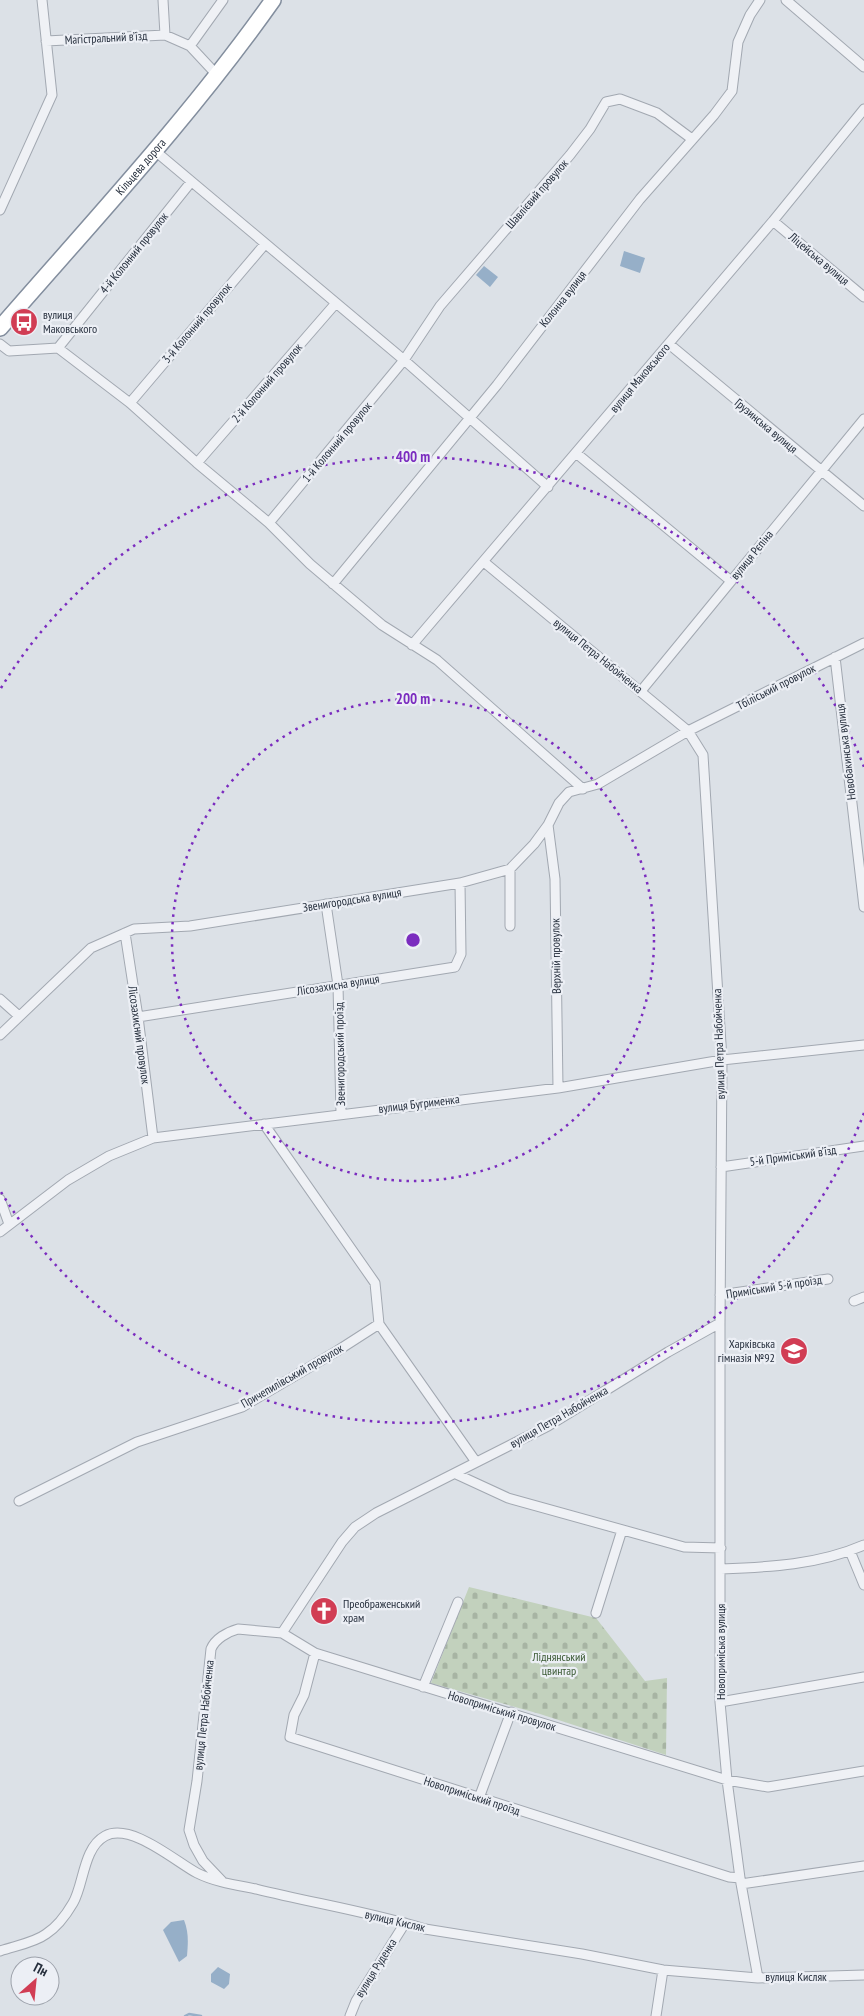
<svg xmlns="http://www.w3.org/2000/svg" width="864" height="2016" viewBox="0 0 864 2016" font-family="'PT Sans Narrow',sans-serif">
<style>
.cemetery{fill:url(#cemetery-stones)}
.water{fill:#96afc8}
.lines{fill:none;stroke-linecap:round;stroke-linejoin:round}
.stream{stroke:#96afc8;stroke-width:2.5}
.minor-casing{stroke:#a2a8b1;stroke-width:11}
.trunk-casing{stroke:#838e9e;stroke-width:18}
.minor{stroke:#eff1f5;stroke-width:9}
.trunk{stroke:#fff;stroke-width:15}
.ring{fill:none;stroke:#7b2cbf;stroke-width:2.5;stroke-dasharray:2.5 5}
.labels{text-anchor:middle;stroke-width:4.5;stroke-linejoin:round;paint-order:stroke}
.street-label{font-size:12px;fill:#262f3d;stroke:#eceff5}
.poi-label{font-size:12px;fill:#262f3d;stroke:#eceff5;text-anchor:start}
.park-label{font-size:12px;fill:#3a5933;stroke:#eceff5}
.centre{fill:#7b2cbf;stroke:#eceff5;stroke-width:2.5}
.ring-label{font-size:15px;text-anchor:middle;font-weight:bold;fill:#7b2cbf;stroke:#eceff5;stroke-width:4.5;stroke-linejoin:round;paint-order:stroke}
</style>
<defs>
<pattern id="cemetery-stones" width="16" height="16" patternUnits="userSpaceOnUse" patternTransform="scale(1.25)"><rect width="16" height="16" fill="#c2d1bd"/><path d="M2 7V4a2 2 0 0 1 4 0v3zM10 15v-3a2 2 0 0 1 4 0v3z" fill="#a7b4a3"/></pattern>
</defs>
<rect width="100%" height="100%" fill="#dce1e7"/>
<!-- cemetery -->
<path class="cemetery" d="M469,1587L596,1618L645,1681L667,1678L666,1755L540,1714L431,1683Z"/>
<!-- water -->
<path class="water" d="M624,251L645,258L640,273L620,266Z
M484,266L498,277L490,287L476,275Z
M184,1920C189,1933 188,1943 187,1956L179,1962L163,1930L171,1922Z
M218,1967L230,1974L229,1984L224,1989L211,1982V1974Z"/>
<g class="lines">
<!-- stream -->
<path class="stream" d="M185,2016L189,2014L201,2016"/>
<!-- minor casing -->
<g class="minor-casing">
<path id="minor" d="M163,0L165,35L190,46L217,75
M786,0L864,67
M46,41L165,35
M190,46L223,0
M154,150L404,360L548,487
M0,210L52,95L42,0
M773,221L864,297
M0,344L9,351L58,348L130,403L197,463L269,523L310,564L382,625L437,660L583,789
M669,344L864,506
M58,348L191,182
M130,403L265,244
M576,453L731,581
M197,463L336,303
M269,523L404,360L440,306L570,155L590,129L606,102L620,99L657,113L692,139
M484,562L688,731L703,755L722,1060L720,1323V1702L727,1780L740,1878L758,1978
M333,584L497,385L640,199L714,115L732,91L738,42L750,15L760,0
M412,645L773,221L864,109
M835,657L864,907
M641,691L864,419
M548,825L555,879L558,1088
M326,904L338,985L341,1114
M510,926V869
M125,933L138,1017L153,1138
M0,999L19,1016
M138,1017L455,967L461,954L460,883
M0,1035L91,948L134,929L190,926L460,883L510,869L534,844L548,825L559,803L569,792L598,784L688,731L864,643
M264,1124L375,1283L379,1324L476,1462
M721,1167L864,1146
M0,1199L9,1224
M0,1232L68,1180L109,1156L153,1138L558,1088L722,1060L864,1045
M720,1295L828,1279
M854,1301L864,1297
M456,1474L508,1498L684,1547L721,1548
M19,1501L137,1442L242,1407L337,1351L379,1324
M850,1551L864,1585
M721,1569C770,1567 818,1565 864,1545
M596,1613L622,1530
M282,1633L342,1542L355,1527L376,1513L548,1426L668,1352L720,1323
M315,1653L304,1695L294,1715L290,1737L729,1877L740,1878
M423,1687L458,1602
M720,1702L864,1677
M479,1798L511,1712
M222,1881L203,1861L194,1845L189,1830L197,1781L211,1649C215,1639 227,1632 238,1629L282,1633L315,1653L727,1780L768,1787L864,1771
M741,1884L864,1866
M0,1951C14,1946 34,1943 46,1934C57,1927 66,1915 73,1903C84,1884 83,1848 105,1836C131,1822 176,1862 197,1873C215,1882 236,1885 256,1889C312,1903 370,1912 425,1929L582,1954L663,1970L758,1978L864,1975
M350,2016L356,2001L405,1923
M656,2016L663,1970"/>
</g>
<!-- trunk casing -->
<g class="trunk-casing">
<g id="trunk">
<path id="s1" d="M0,328C93,221 191,116 273,0"/>
</g>
</g>
<!-- minor -->
<use href="#minor" class="minor"/>
<!-- trunk -->
<use href="#trunk" class="trunk"/>
</g>
<!-- distance rings -->
<g class="ring">
<circle cx="413" cy="940" r="241"/>
<path d="M864 1113A483 483 0 0 1 1 1192M1 688A483 483 0 0 1 864 767"/>
</g>
<!-- icons -->
<defs>
<g id="bus-disc" transform="scale(1.4375)"><circle r="9.5" fill="#d13d54" stroke="#eceff5"/><path d="M-5-6H5V4H4V6H2V4H-2V6H-4V4H-5ZM-3.5-4V0h7V-4ZM-3.5 1.2v1.5H-2V1.2ZM2 1.2v1.5H3.5V1.2Z" fill="#fff"/></g>
<g id="school-disc" transform="scale(1.4375)"><circle r="9.5" fill="#d13d54" stroke="#eceff5"/><path d="M0-5L7-2L0 1L-7-2ZM-4 1L0 2.5L4 1V4Q0 6-4 4Z" fill="#fff"/></g>
<g id="church-disc" transform="scale(1.4375)"><circle r="9.5" fill="#d13d54" stroke="#eceff5"/><path d="M-1.2-6h2.4v3.5h3.3v2.4h-3.3V6h-2.4V-.1h-3.3v-2.4h3.3Z" fill="#fff"/></g>
</defs>
<g fill-rule="evenodd">
<use href="#bus-disc" x="24" y="322"/>
<use href="#school-disc" x="794" y="1351"/>
<use href="#church-disc" x="324" y="1611"/>
</g>
<g class="labels">
<!-- street labels -->
<g class="street-label">
<text transform="translate(106 38) rotate(-3)" y="4">Магістральний в’їзд</text>
<text dy="4" stroke="none"><textPath href="#s1" startOffset="214">Кільцева дорога</textPath></text>
<text transform="translate(537 194) rotate(-49)" y="4">Шавлієвий провулок</text>
<text transform="translate(134 253) rotate(-51)" y="4">4-й Колонний провулок</text>
<text transform="translate(819 259) rotate(40)" y="4">Ліцейська вулиця</text>
<text transform="translate(563 299) rotate(-52)" y="4">Колонна вулиця</text>
<text transform="translate(197 323) rotate(-50)" y="4">3-й Колонний провулок</text>
<text transform="translate(640 378) rotate(-50)" y="4">вулиця Маковського</text>
<text transform="translate(267 383) rotate(-49)" y="4">2-й Колонний провулок</text>
<text transform="translate(766 426) rotate(40)" y="4">Грузинська вулиця</text>
<text transform="translate(337 442) rotate(-50)" y="4">1-й Колонний провулок</text>
<text transform="translate(752 555) rotate(-51)" y="4">вулиця Рєпіна</text>
<text transform="translate(598 656) rotate(39)" y="4">вулиця Петра Набойченка</text>
<text transform="translate(776 687) rotate(-27)" y="4">Тбіліський провулок</text>
<text transform="translate(846 752) rotate(-97)" y="4">Новобакинська вулиця</text>
<text transform="translate(352 900) rotate(-9)" y="4">Звенигородська вулиця</text>
<text transform="translate(556 956) rotate(-91)" y="4">Верхній провулок</text>
<text transform="translate(338 985) rotate(-9)" y="4">Лісозахисна вулиця</text>
<text transform="translate(139 1035) rotate(82)" y="4">Лісозахисний провулок</text>
<text transform="translate(719 1044) rotate(-92)" y="4">вулиця Петра Набойченка</text>
<text transform="translate(340 1054) rotate(-91)" y="4">Звенигородський проїзд</text>
<text transform="translate(419 1104) rotate(-7)" y="4">вулиця Бугрименка</text>
<text transform="translate(793 1156) rotate(-8)" y="4">5-й Приміський в’їзд</text>
<text transform="translate(774 1287) rotate(-9)" y="4">Приміський 5-й проїзд</text>
<text transform="translate(292 1376) rotate(-30)" y="4">Причепилівський провулок</text>
<text transform="translate(559 1417) rotate(-30)" y="4">вулиця Петра Набойченка</text>
<text transform="translate(721 1652) rotate(-90)" y="4">Новоприміська вулиця</text>
<text transform="translate(502 1711) rotate(17)" y="4">Новоприміський провулок</text>
<text transform="translate(204 1715) rotate(-84)" y="4">вулиця Петра Набойченка</text>
<text transform="translate(472 1796) rotate(18)" y="4">Новоприміський проїзд</text>
<text transform="translate(395 1921) rotate(13)" y="4">вулиця Кисляк</text>
<text transform="translate(376 1968) rotate(-58)" y="4">вулиця Руденка</text>
<text x="796" y="1981">вулиця Кисляк</text>
</g>
<!-- poi labels -->
<g class="poi-label">
<text x="43" y="319">вулиця<tspan x="43" dy="14">Маковського</tspan></text>
<text x="775" y="1348" text-anchor="end">Харківська<tspan x="775" dy="14">гімназія №92</tspan></text>
<text x="343" y="1608">Преображенський<tspan x="343" dy="14">храм</tspan></text>
</g>
<!-- park labels -->
<g class="park-label">
<text x="559" y="1661">Ліднянський<tspan x="559" dy="14">цвинтар</tspan></text>
</g>
</g>
<circle cx="413" cy="940" r="8" class="centre"/>
<g class="ring-label">
<text x="413" y="462">400 m</text>
<text x="413" y="704">200 m</text>
</g>
<!-- north arrow -->
<g transform="translate(35 1981) rotate(27)"><circle r="24" fill="#eceff5" stroke="#9da2ab"/>
<path d="M0-4L9 19L0 12L-9 19Z" fill="#d13d54"/>
<text y="-8" font-size="14" font-weight="bold" text-anchor="middle" fill="#262f3d">Пн</text>
</g>
</svg>
